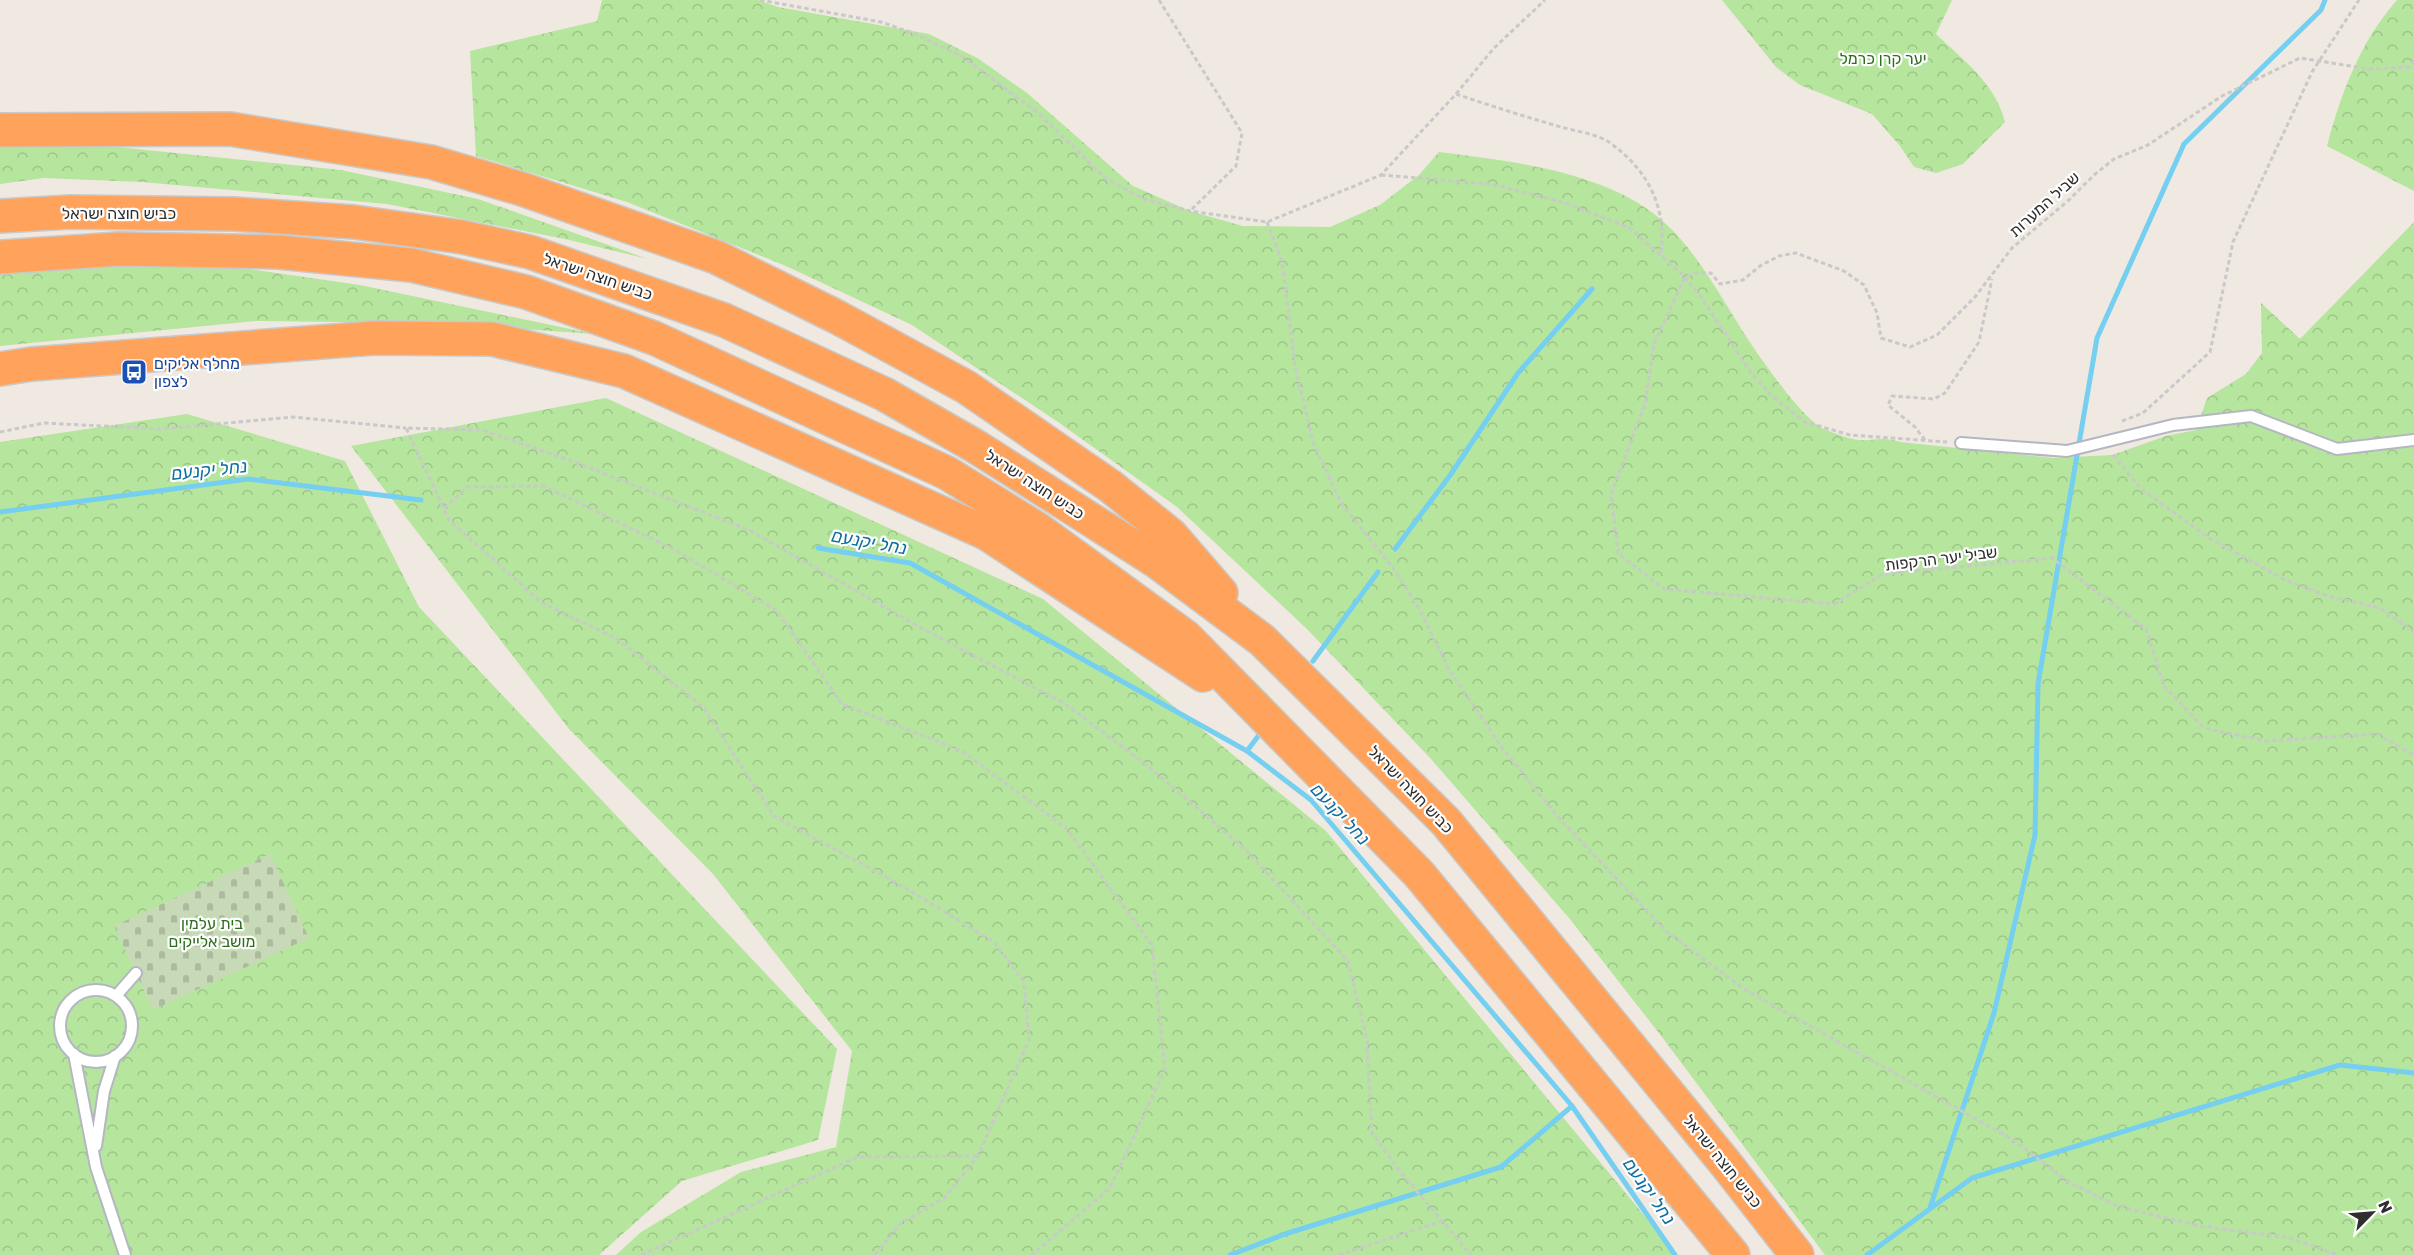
<svg xmlns="http://www.w3.org/2000/svg" width="2414" height="1255" viewBox="0 0 2414 1255" font-family="Rubik,'Noto Sans Hebrew',sans-serif">
<style>
.forest{fill:url(#forest-crowns)}
.cemetery{fill:url(#cemetery-stones)}
.lines{fill:none;stroke-linecap:round;stroke-linejoin:round}
.stream{stroke:#75cff0;stroke-width:5}
.lane-casing{stroke:#b4b7c1;stroke-width:14}
.highway-casing{stroke:#c9c9c9;stroke-width:36}
.path{stroke:#c9c9c9;stroke-width:3;stroke-dasharray:4.5 3;stroke-linecap:butt}
.lane{stroke:#fff;stroke-width:10}
.highway{stroke:#ffa35c;stroke-width:33}
.labels{text-anchor:middle;stroke-width:4.5;stroke-linejoin:round;paint-order:stroke}
.park-label{font-size:16px;fill:#2c6e1b;stroke:#fff}
.street-label{font-size:16px;fill:#2e2e2e;stroke:#fff}
.transit-label{font-size:16px;fill:#164399;stroke:#fff;text-anchor:start}
.water-label{font-size:18px;font-style:italic;fill:#0d6fa3;stroke:#fff}
</style>
<defs>
<pattern id="forest-crowns" width="20" height="18" patternUnits="userSpaceOnUse" patternTransform="scale(1.5)"><rect width="20" height="18" fill="#b6e59e"/><path d="M2 6a3 3 0 1 1 6 0M12 15a3 3 0 1 1 6 0" fill="none" stroke="#9dc588"/></pattern>
<pattern id="cemetery-stones" width="16" height="16" patternUnits="userSpaceOnUse" patternTransform="scale(1.5)"><rect width="16" height="16" fill="#c8d9b8"/><path d="M2 7V4a2 2 0 0 1 4 0v3zM10 15v-3a2 2 0 0 1 4 0v3z" fill="#acbb9e"/></pattern>
</defs>
<rect width="100%" height="100%" fill="#efe9e1"/>
<!-- forest -->
<path class="forest" d="M602,0H758L778,7L929,34L979,59L1027,93L1133,186L1190,211L1243,226L1330,227L1380,205L1419,175L1439,152C1511,161 1611,172 1666,224C1700,255 1727,308 1753,347C1767,367 1803,419 1824,429C1834,433 1849,439 1859,440C1875,441 1883,436 1900,442L2053,458L2112,455L2166,436L2196,430L2207,398L2246,374L2262,353L2261,303L2300,339L2414,222V1255H1825L1662,1037L1569,918L1431,759L1307,629L1177,507L1058,422L912,325L786,266L627,202L476,156L470,51L597,21Z
M1722,0H1952L1936,34C1963,60 1996,84 2005,122L1963,164L1936,173L1914,167L1900,146L1872,114L1800,85L1776,67Z
M2397,0H2414V191L2327,146C2341,93 2360,42 2397,0Z
M0,135L341,170L478,199L648,259L565,239L387,204L142,182L44,178L0,184Z
M72,264L228,266L360,285L594,334L433,323L256,321L0,346V275Z
M606,398L1043,599L1326,831L1677,1255H616L641,1232L741,1172L836,1147L852,1051L713,874L569,729L351,446Z
M187,414L345,461L419,607L837,1049L818,1140L682,1181L599,1255H0V442Z"/>
<!-- cemetery -->
<path class="cemetery" d="M270,854L309,938L153,1010L114,926Z"/>
<g class="lines">
<!-- stream -->
<path class="stream" d="M0,512L248,479L421,500
M818,548L910,563L1247,751L1311,800L1572,1106L1675,1255
M1395,549L1451,474L1518,373L1592,289
M1313,661L1378,572
M1247,751L1259,735
M1930,1208L1994,1013L2035,835L2038,684L2097,338L2184,144L2321,10L2325,0
M1230,1255L1285,1234L1501,1167L1572,1106
M1867,1255L1972,1178L2340,1065L2414,1073"/>
<!-- lane casing -->
<g class="lane-casing">
<path id="lane" d="M1961,443L2067,451L2173,425L2251,416L2337,449L2414,440
M60 1026a36 36 0 1 1 72 0a36 36 0 1 1-72 0Z
M116,996L136,973
M74,1054L96,1167L125,1255
M96,1146L104,1091L115,1056"/>
</g>
<!-- highway casing -->
<g class="highway-casing">
<path id="highway" d="M0,130L230,129L431,162L522,189L716,257L837,317L966,387L1110,486L1171,535L1221,593
M0,216L70,212L234,214L354,222L462,237L530,252L724,320L884,394L975,446L1156,561L1262,640L1446,822L1726,1164L1797,1255
M0,257L119,249L278,252L411,265L526,292L654,338L947,473L1039,530L1186,637L1419,874L1733,1255
M0,369L32,364L374,338L492,339L624,371L986,533L1203,675"/>
</g>
<!-- path -->
<path class="path" d="M760,0L881,22L913,33L963,57L1038,113L1105,178L1144,199L1190,211L1267,222L1381,175L1456,94L1494,48L1545,0
M1159,0L1242,133L1236,166L1190,211
M2414,60L2410,67L2369,69L2300,58L2222,96L2148,145L2114,159L2094,175L2069,200L2012,248L1975,297L1937,335L1910,347L1881,338L1877,313L1864,285L1844,271L1796,253L1779,256L1760,266L1743,280L1720,284L1711,273H1694L1685,277L1654,344L1645,404L1611,494L1618,553L1664,589L1834,604L1883,574L2052,558L2146,629L2164,686L2204,728L2266,741L2377,734L2414,755
M1456,94C1491,106 1526,117 1561,127C1575,131 1597,134 1609,142C1649,171 1667,207 1661,256
M1381,175L1491,184L1566,203L1630,228L1685,277L1703,300L1751,373L1773,397L1805,422L1850,435L1947,442
M1267,222L1282,261L1295,366L1313,442L1341,503L1393,568L1420,610L1448,668L1501,746L1557,816L1666,931L1744,989L2012,1139L2070,1183L2118,1206L2199,1226L2287,1237L2338,1255
M2122,421L2143,413L2210,352L2233,242L2312,72L2359,0
M0,432L44,423L161,429L293,417L406,428
M1925,440L1915,427L1888,405L1892,396L1934,399L1945,393L1979,342L1992,279
M2113,455L2141,489L2209,538L2287,581L2331,597L2380,608L2414,632
M444,508L468,487L544,486L675,550L777,611L842,704L962,751L1066,828L1152,945L1165,1069L1110,1188L1032,1255
M641,1255L858,1157L978,1156
M875,1255L901,1223L944,1198L978,1156L1029,1040L1024,982L994,942L904,887L774,816L703,707L616,638L542,603L449,520L406,428L482,430L572,461L749,530L925,630L1064,703L1149,767L1245,849L1348,961L1367,1041L1372,1133L1402,1174L1471,1255
M1339,1255L1442,1221"/>
<!-- lane -->
<use href="#lane" class="lane"/>
<!-- highway -->
<use href="#highway" class="highway"/>
</g>
<!-- icons -->
<defs>
<g id="bus-square" transform="scale(1.35)"><rect x="-9" y="-9" width="18" height="18" rx="4" fill="#1a4fb4" stroke="#fff"/><path d="M-5-6H5V4H4V6H2V4H-2V6H-4V4H-5ZM-3.5-4V0h7V-4ZM-3.5 1.2v1.5H-2V1.2ZM2 1.2v1.5H3.5V1.2Z" fill="#fff"/></g>
</defs>
<g fill-rule="evenodd">
<use href="#bus-square" x="134" y="372"/>
</g>
<g class="labels">
<!-- park labels -->
<g class="park-label">
<text x="1883" y="64">יער קרן כרמל</text>
<text x="212" y="929">בית עלמין<tspan x="212" dy="18">מושב אלייקים</tspan></text>
</g>
<!-- street labels -->
<g class="street-label">
<text transform="translate(2044 204) rotate(-42)" y="6">שביל המערות</text>
<text x="119" y="219">כביש חוצה ישראל</text>
<text transform="translate(598 276) rotate(19)" y="6">כביש חוצה ישראל</text>
<text transform="translate(1035 484) rotate(33)" y="6">כביש חוצה ישראל</text>
<text transform="translate(1941 558) rotate(-7)" y="6">שביל יער הרקפות</text>
<text transform="translate(1411 789) rotate(46)" y="6">כביש חוצה ישראל</text>
<text transform="translate(1723 1161) rotate(51)" y="6">כביש חוצה ישראל</text>
</g>
<!-- transit labels -->
<g class="transit-label">
<text x="154" y="369">מחלף אליקים<tspan x="154" dy="18">לצפון</tspan></text>
</g>
<!-- water labels -->
<g class="water-label">
<text transform="translate(209 470) rotate(-6)" y="6">נחל יקנעם</text>
<text transform="translate(869 542) rotate(10)" y="6">נחל יקנעם</text>
<text transform="translate(1340 814) rotate(47)" y="6">נחל יקנעם</text>
<text transform="translate(1649 1191) rotate(55)" y="6">נחל יקנעם</text>
</g>
</g>
<!-- north arrow -->
<g transform="translate(2372 1213) rotate(65)" stroke="#ffffff" stroke-width="4.5" paint-order="stroke">
<path d="M0-4.5L10 22L0 15L-10 22Z" fill="#2e2e2e"/>
<text y="-9" font-size="16" font-weight="bold" text-anchor="middle" fill="#2e2e2e">N</text>
</g>
</svg>
